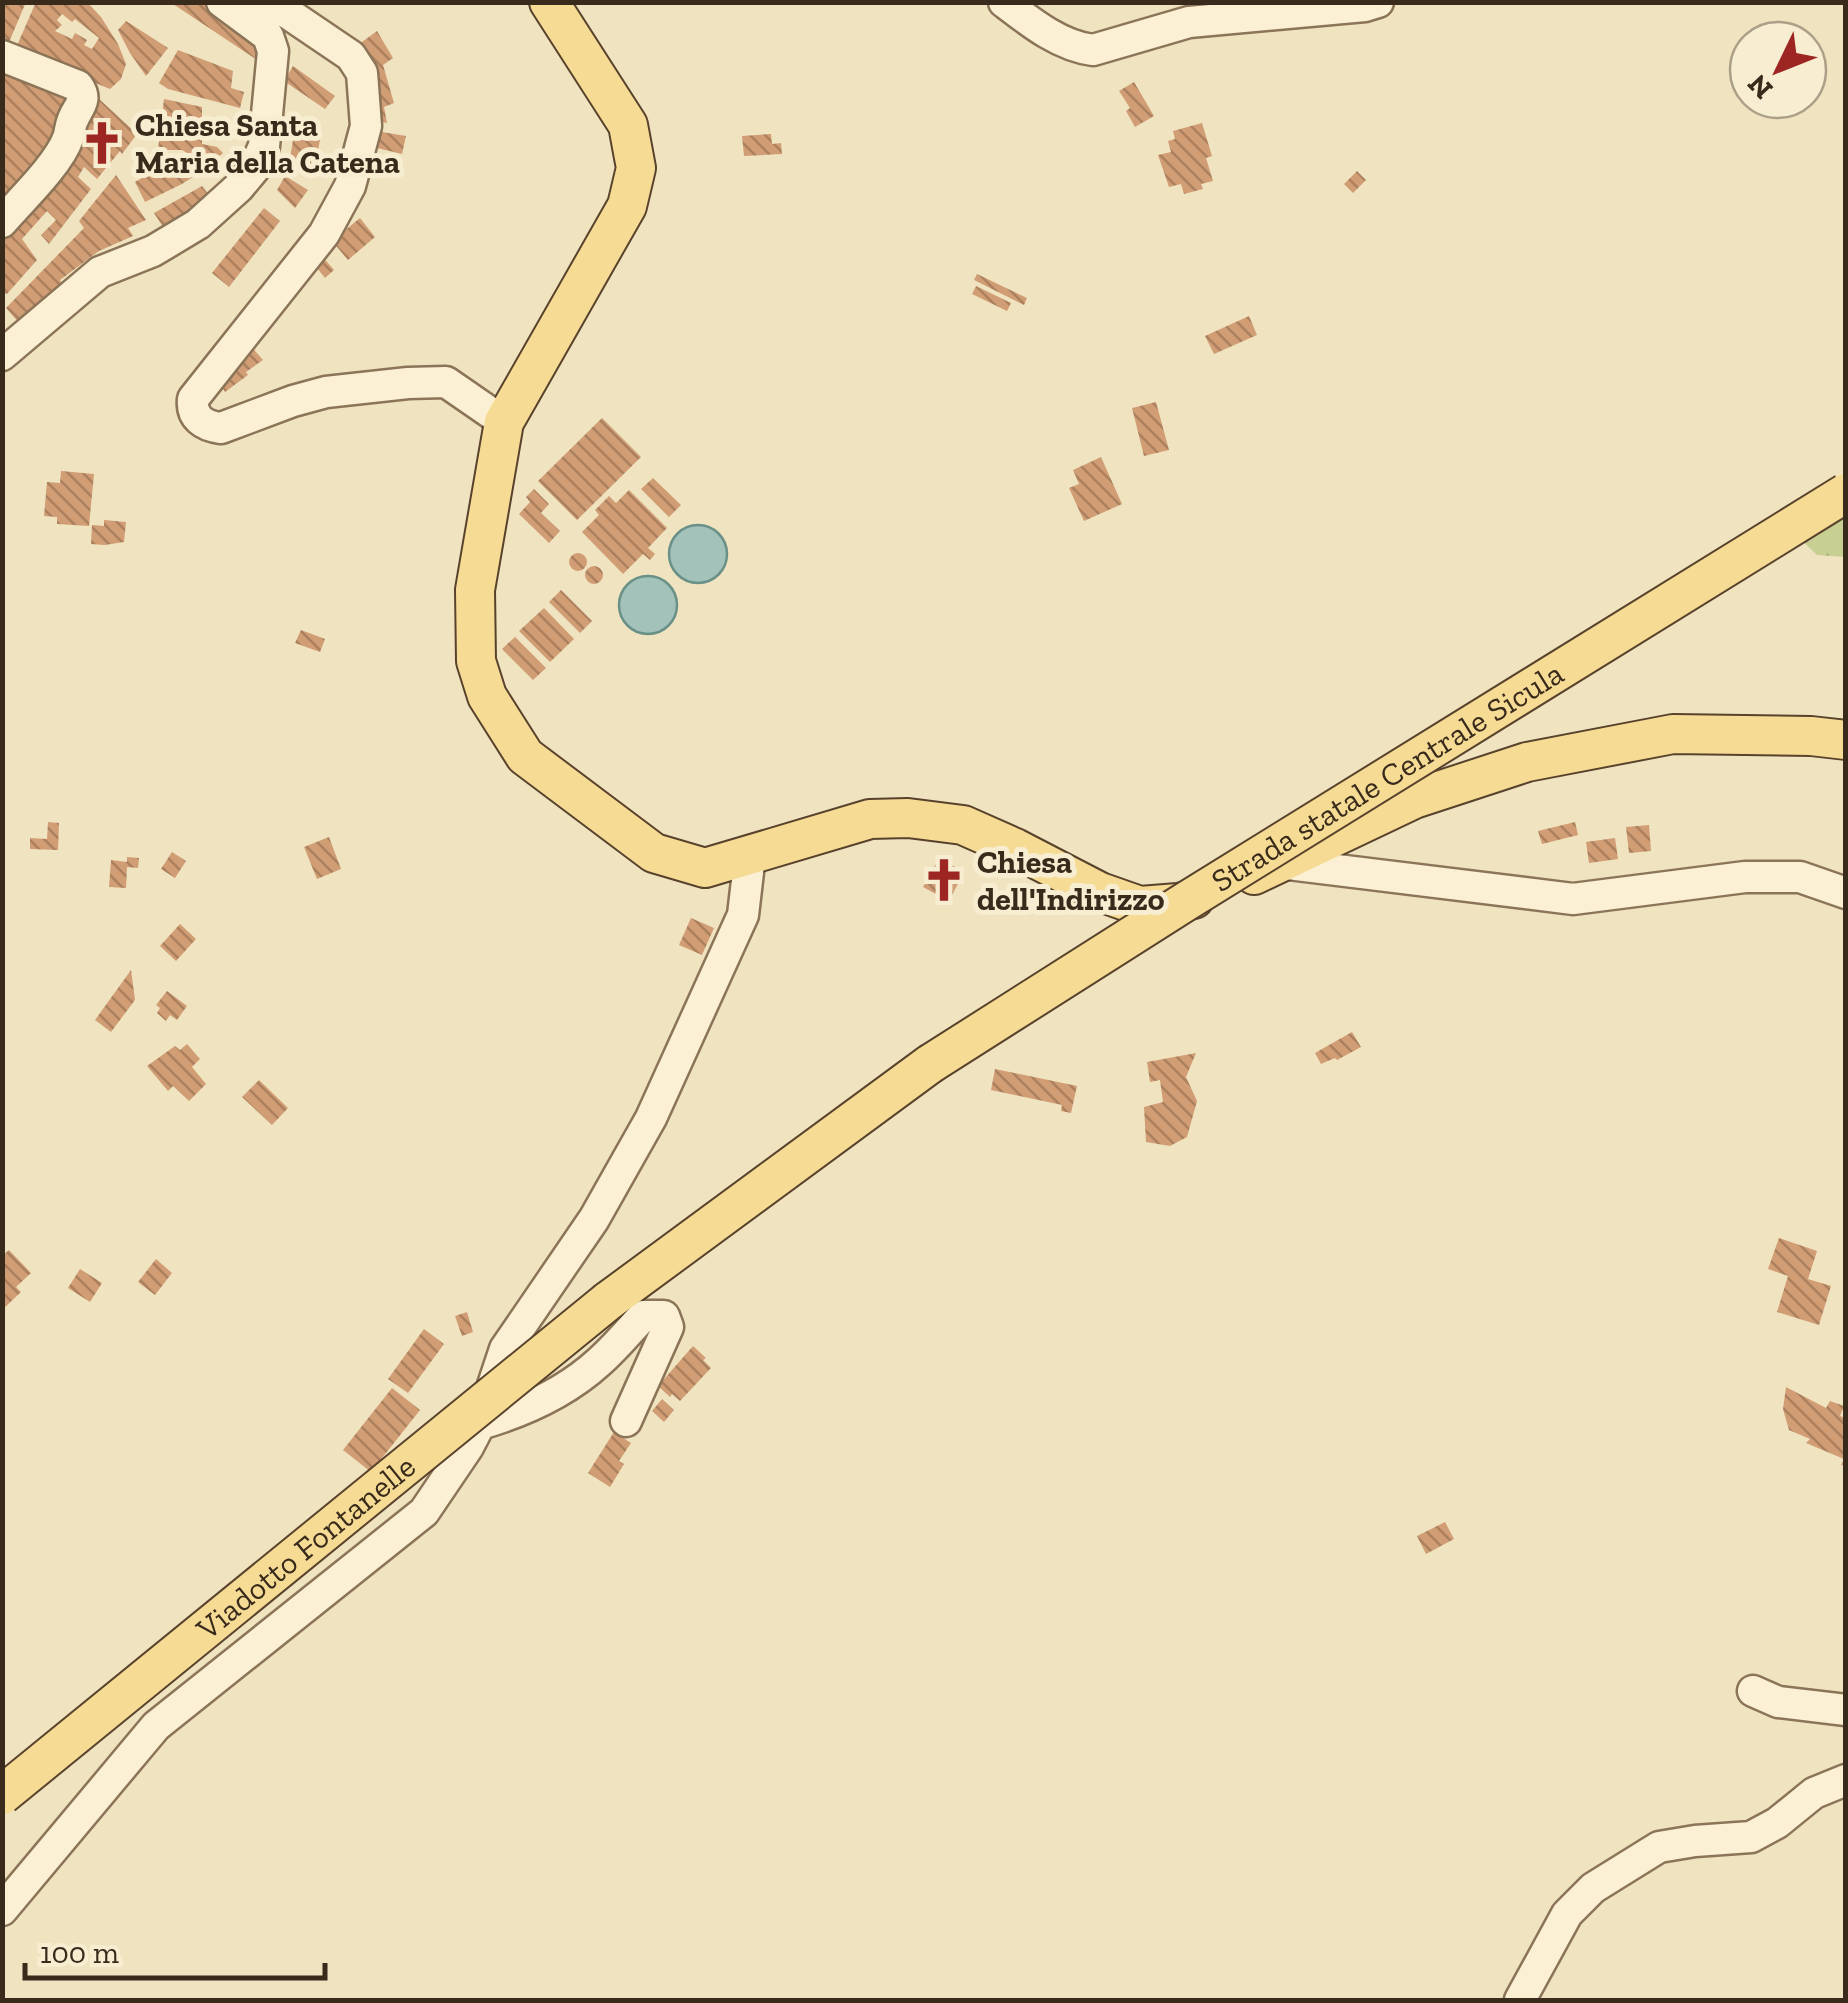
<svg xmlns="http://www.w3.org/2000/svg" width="1848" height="2003" viewBox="0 0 1848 2003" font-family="'Zilla Slab',serif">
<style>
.forest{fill:url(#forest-firs)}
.water{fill:#a3c2ba;stroke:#6a9188;stroke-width:2.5}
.building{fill:url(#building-back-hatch);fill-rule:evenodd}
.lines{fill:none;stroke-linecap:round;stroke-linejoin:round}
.minor-casing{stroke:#8b7457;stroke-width:35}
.major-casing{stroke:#58422c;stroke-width:42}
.minor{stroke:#fbf0d4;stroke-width:30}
.major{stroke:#f6db95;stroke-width:38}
.major-bridge-casing{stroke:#58422c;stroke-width:42;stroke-linecap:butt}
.major-bridge{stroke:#f6db95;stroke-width:38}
.labels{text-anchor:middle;stroke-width:10;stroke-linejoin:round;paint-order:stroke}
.poi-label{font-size:32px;font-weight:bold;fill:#392b1c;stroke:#f7edd0;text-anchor:start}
.street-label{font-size:32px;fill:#392b1c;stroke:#f7edd0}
</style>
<defs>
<pattern id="forest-firs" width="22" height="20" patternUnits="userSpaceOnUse" patternTransform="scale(2.5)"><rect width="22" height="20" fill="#c7cf93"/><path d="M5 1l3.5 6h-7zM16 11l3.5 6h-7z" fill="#acb27e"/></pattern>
<pattern id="building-back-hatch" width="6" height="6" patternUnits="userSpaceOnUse" patternTransform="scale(2.5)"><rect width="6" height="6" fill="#d19d74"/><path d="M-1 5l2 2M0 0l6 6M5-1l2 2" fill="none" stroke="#ab805e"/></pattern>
</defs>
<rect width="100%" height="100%" fill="#f0e3c0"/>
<!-- forest -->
<path class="forest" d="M1845,509V557L1817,555L1797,536Z"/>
<!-- water -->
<path class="water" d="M669 554a29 29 0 1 1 58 0a29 29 0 1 1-58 0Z
M619 605a29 29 0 1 1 58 0a29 29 0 1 1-58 0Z"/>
<!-- building -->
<path class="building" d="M2,2H26L7,47L2,45Z
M36,2H87L101,17L118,44L126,64L121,79L110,89L15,50ZM62,14L72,22L75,19L99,38L92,49L84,45L87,40L75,33L72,39L55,31L62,25L57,20Z
M170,2H203L264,46L260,62Z
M126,21L168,48L146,76L130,53L118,30Z
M377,31L393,58L383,65L394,103L384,107L387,123L377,121L355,47Z
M178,50L233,71L231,88L244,92L240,108L168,89L159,83Z
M9,65L73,92L61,142L2,214V81Z
M293,66L335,96L325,109L284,81Z
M1134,82L1154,116L1135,127L1126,111L1130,108L1119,91Z
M97,97L137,134L122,154L120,151L97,179L84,167L78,177L91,189L49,244L41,235L56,220L47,211L22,239L37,260L7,294L2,293V232Z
M164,99L202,107V144L217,147L223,153L207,168L182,184L145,202L135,182L168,163L189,154L182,150H158Z
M1202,123L1212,156L1206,158L1213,181L1201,184L1203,189L1184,194L1181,184L1169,187L1158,155L1171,152L1168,141L1175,139L1173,131Z
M376,131L406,136L402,154L373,147Z
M294,134L320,139L314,175L288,170Z
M771,134L772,144L781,143L782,154L744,156L742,136Z
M1357,171L1366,180L1353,193L1344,184Z
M116,175L146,220L128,228L133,236L99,251L60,280L62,283L21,325L6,308L84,228L79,221Z
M285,176L308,190L295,208L277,190Z
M202,186L213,200L165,230L154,213Z
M264,208L280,221L229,287L212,273Z
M360,218L375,237L348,260L332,241Z
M321,255L334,270L325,278L313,263Z
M977,274L1027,298L1024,305L974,280Z
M976,286L1011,303L1007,311L972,294Z
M1249,316L1257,335L1214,354L1205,336Z
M249,344L263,360L246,372L248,375L225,392L222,387Z
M1156,402L1169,450L1144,456L1132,408Z
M602,418L641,457L577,520L538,481Z
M1101,457L1122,504L1084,521L1069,488L1079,484L1073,470Z
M61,471L94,474L89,526L57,524V517L44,516L47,482L60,483Z
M653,478L681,505L669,517L641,489Z
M534,489L549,504L541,513L560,531L549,543L519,514L530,502L526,497Z
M629,490L667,528L648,548L655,554L650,560L643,554L623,574L582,532L599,515L595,510L609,496L616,503Z
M104,520L126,522L124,542L105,545L91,544L92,525L104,526Z
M569 562a9 9 0 1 1 18 0a9 9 0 1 1-18 0Z
M585 575a9 9 0 1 1 18 0a9 9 0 1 1-18 0Z
M561,590L592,621L580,633L549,602Z
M544,608L574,639L550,662L519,631Z
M301,630L325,639L320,652L295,643Z
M515,637L546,668L533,680L502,649Z
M48,822L59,823L58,850L30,849V838L47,839Z
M1575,822L1578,835L1542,844L1538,831Z
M1649,825L1651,851L1629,853L1626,827Z
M329,837L341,869L317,879L304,847Z
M1615,838L1618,859L1589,863L1586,842Z
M172,852L186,861L175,878L161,869Z
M127,857L139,858L138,868L127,867L126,888L109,887L111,860L127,862Z
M939,858L964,872L949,901L923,887Z
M691,918L714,928L702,955L679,945Z
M180,924L196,939L176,961L160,946Z
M131,970L135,1000L111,1032L95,1020Z
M167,991L187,1006L177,1020L170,1015L166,1021L157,1013L160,1008L156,1005Z
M1352,1032L1361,1047L1337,1060L1335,1058L1321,1064L1315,1053Z
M187,1044L200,1059L192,1067L206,1084L189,1101L173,1086L168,1091L147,1066L175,1046L180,1050Z
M1196,1053L1186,1077L1197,1101L1187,1137L1170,1146L1146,1142L1144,1107L1163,1102L1160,1080L1150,1082L1147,1062Z
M995,1069L1077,1086L1071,1113L1061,1111L1062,1105L991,1090Z
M259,1080L288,1108L272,1125L242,1097Z
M1779,1238L1817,1251L1808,1279L1831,1286L1819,1325L1777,1312L1788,1276L1768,1269Z
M9,1250L31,1273L16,1287L21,1292L2,1310V1256Z
M156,1259L172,1273L155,1295L138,1282Z
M80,1269L102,1283L90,1302L68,1288Z
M467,1312L473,1332L462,1336L455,1316Z
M424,1329L444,1344L408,1393L388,1379Z
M693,1346L706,1358L703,1360L711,1368L680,1401L672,1394L670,1397L658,1386Z
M1786,1387L1826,1408L1830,1401L1844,1406L1840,1416L1846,1418V1466L1841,1465L1844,1459L1806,1443L1810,1439L1789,1430L1783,1409Z
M392,1388L420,1410L371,1472L343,1450Z
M662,1399L674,1410L664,1422L652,1411Z
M614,1432L631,1443L619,1461L624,1464L610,1487L588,1473Z
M1445,1522L1454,1539L1426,1554L1417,1536Z"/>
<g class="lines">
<!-- minor casing -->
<g class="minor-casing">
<path id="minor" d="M256,2L270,5L289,14L351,56L362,73L366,126L350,186L324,234L193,399C191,418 204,426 221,428L293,401L326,392L408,383L446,382L504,422
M1004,2C1030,22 1060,46 1093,50L1189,22L1365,6L1378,2
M2,56L78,86C89,101 77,107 72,122C70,127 70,133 68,138C59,164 21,200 2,222
M2,355L100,272L153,251L198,224L239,187L254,169L264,146L273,51L268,36L222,2
M1280,863L1573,899L1745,877H1800L1846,893
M480,1424C522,1412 566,1392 599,1362C615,1348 629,1331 643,1316H664L668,1327L626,1421
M1753,1691L1778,1702L1846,1710
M2,1910L156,1726L424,1512L468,1447L480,1424L505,1349L594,1219L651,1118L743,915L750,855
M1520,2000L1567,1914L1593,1888L1659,1847L1695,1841L1751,1837L1777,1823L1814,1793L1846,1780"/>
</g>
<!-- major casing -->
<g class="major-casing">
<path id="major" d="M549,2L628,125L636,168L627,206L504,422L475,590L476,661L487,696L525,756L654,853L705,868L870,819L908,818L963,825L1015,848L1100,892L1140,906L1178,903L1194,899
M1254,875L1414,799L1527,762L1673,734L1811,736L1846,740
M608,1301L930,1064"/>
</g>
<!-- minor -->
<use href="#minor" class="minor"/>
<!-- major -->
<use href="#major" class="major"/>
<!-- major-bridge casing -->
<g class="major-bridge-casing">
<g id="major-bridge">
<path id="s1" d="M930,1064L1185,902L1846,493"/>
<path id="s2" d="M2,1795L608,1301"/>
</g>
</g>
<!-- major-bridge -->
<use href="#major-bridge" class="major-bridge"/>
</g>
<!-- icons -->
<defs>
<g id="church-bare" transform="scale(3.45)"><path d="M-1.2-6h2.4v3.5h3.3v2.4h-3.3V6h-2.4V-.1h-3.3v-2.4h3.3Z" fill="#9d2623" stroke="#f7edd0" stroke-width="2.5" paint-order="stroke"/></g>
</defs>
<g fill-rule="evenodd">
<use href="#church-bare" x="102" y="143"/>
<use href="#church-bare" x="944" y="880"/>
</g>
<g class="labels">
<!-- poi labels -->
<g class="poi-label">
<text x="135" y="136">Chiesa Santa<tspan x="135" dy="37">Maria della Catena</tspan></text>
<text x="977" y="873">Chiesa<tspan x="977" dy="37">dell'Indirizzo</tspan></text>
</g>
<!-- street labels -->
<g class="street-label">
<text dy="11" stroke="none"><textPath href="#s1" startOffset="540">Strada statale Centrale Sicula</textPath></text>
<text dy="11" stroke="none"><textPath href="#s2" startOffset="392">Viadotto Fontanelle</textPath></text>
</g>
</g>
<!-- border -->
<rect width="1848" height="2003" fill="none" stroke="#392b1c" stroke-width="10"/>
<!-- north arrow -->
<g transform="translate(1778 70) rotate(227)"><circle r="48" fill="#f7edd0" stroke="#ab9f88" stroke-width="2.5"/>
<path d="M0-8L18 38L0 25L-18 38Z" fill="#9d2623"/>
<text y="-15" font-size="28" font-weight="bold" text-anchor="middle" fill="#392b1c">N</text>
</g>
<!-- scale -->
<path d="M25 1963v15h300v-15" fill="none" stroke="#392b1c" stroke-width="5"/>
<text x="40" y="1963" font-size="30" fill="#392b1c" stroke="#f7edd0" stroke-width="8" paint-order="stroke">100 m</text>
</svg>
